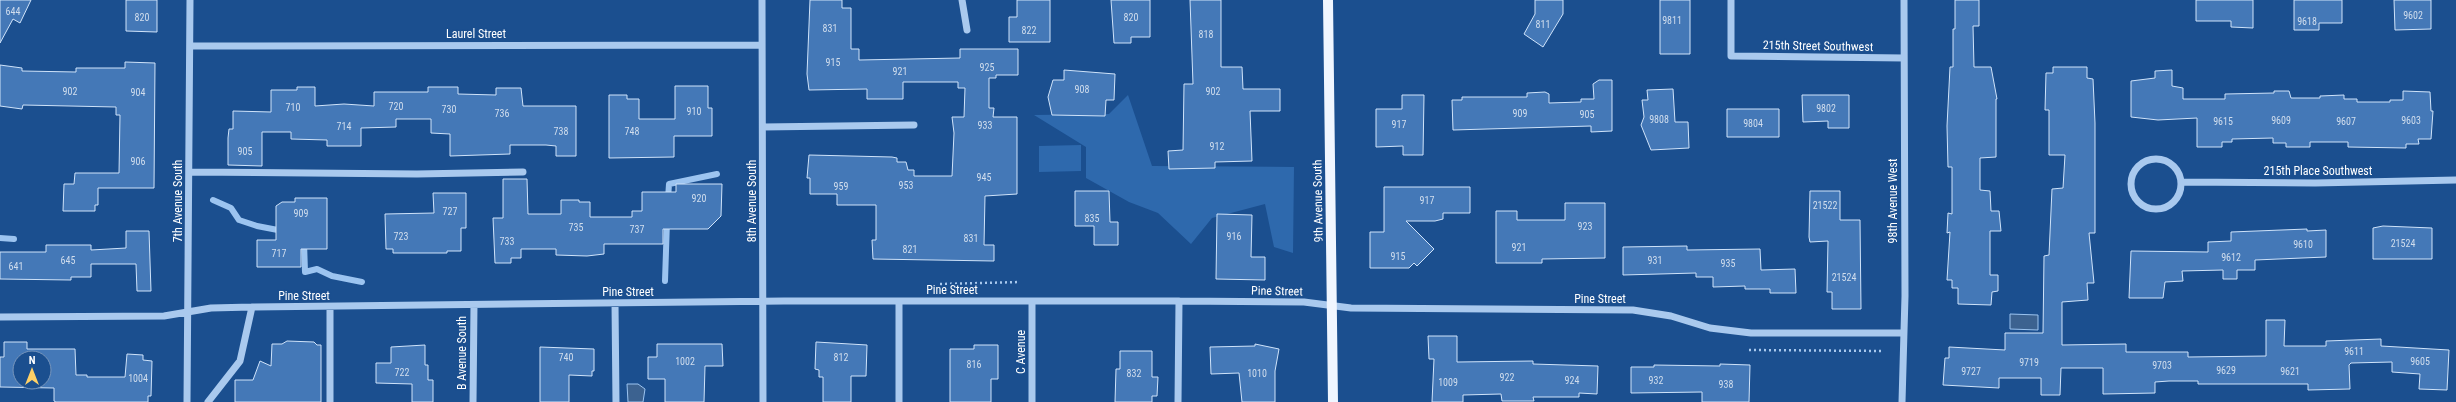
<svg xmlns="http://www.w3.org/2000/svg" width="2456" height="402" viewBox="0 0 2456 402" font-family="'Roboto Condensed',sans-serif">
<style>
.green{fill:#2e69ad}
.water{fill:#3c6290;stroke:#9cc4f0}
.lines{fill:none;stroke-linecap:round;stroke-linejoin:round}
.stream{stroke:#9cc4f0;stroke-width:6}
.building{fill:#4478b7;stroke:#cfe3fa;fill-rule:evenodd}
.path{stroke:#a9c9ee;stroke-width:2.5;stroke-dasharray:2 3;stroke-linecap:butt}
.minor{stroke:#a9c9ee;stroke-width:7}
.major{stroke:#f0f6ff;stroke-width:10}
.labels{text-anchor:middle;stroke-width:3.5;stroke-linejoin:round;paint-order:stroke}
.number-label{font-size:10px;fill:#d0dded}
.street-label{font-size:12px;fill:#fff;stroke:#1b4f8f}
</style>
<rect width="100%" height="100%" fill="#1b4f8f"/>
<!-- green -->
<path class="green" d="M1128,95L1152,166L1294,167L1293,253L1274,247L1265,204L1212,218L1191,244L1158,213L1129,202L1086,178V147L1034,115L1109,114Z
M1081,145V171L1039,172V146Z"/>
<!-- water -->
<path class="water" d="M2010,314L2038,315V330L2010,329Z
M627,384H638L645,389L643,402H628Z"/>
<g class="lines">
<!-- stream -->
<path class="stream" d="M668,199L669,184L717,174
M213,200L231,208L239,220L257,226L283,231
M0,238L14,239
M304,242L305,272L317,269L332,276L362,282
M665,281L667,221"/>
</g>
<!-- building -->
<path class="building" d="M0,0H31L20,23L13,19L0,43Z
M126,0H157V32L126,31Z
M810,0H842V8H851V49H859V60L960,58V49H1018V75H996V78H989V108H994L993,117H1017V194L985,196L984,245H994V261L873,259L872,240H876V205H837V194H810V178H807L809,155L892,157L897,158V162H906L908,170H914V176H952L954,133L952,117H964L965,88H958V82H903V99H867V89L809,90L807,74Z
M1017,0H1050V42H1009V17H1017Z
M1111,0H1150V37H1131V43H1114Z
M1190,0H1221V67H1242L1243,89H1280V111H1250L1252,161L1215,162V168L1169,169L1168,151L1183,150L1184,84H1193Z
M1535,0H1563V14L1543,47L1524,34L1535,14Z
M1660,0H1690V54H1660Z
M1955,0H1979V26H1973L1974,67H1991L1997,99H1996V157L1980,158V190L1990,191L1991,211H1999L2001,231H1990V275H1998V291L1992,292L1991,305L1958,304V288H1952V280H1947L1950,232L1947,233L1948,213L1952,214V167H1948L1947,126L1950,67H1953V29H1955Z
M2196,0H2253V28L2231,27V21H2196Z
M2294,0H2342V23H2319V30H2294Z
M2394,0H2431V29L2395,30Z
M125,62L155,63L154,188H98V205H95V211H63L64,184H74L75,173H119L120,115H116V107L23,105L22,109L0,106V65L22,68V71L76,72V68H125Z
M2053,67H2087V78L2093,79L2095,123V233H2089L2094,283H2087L2088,300L2062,302V345L2126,344V352H2188V357L2266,356V320H2285L2284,346H2326V341L2381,339V346L2449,350L2447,390L2419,389L2420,374L2392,372V362L2351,363L2349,365L2350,389L2308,390V384H2198V381H2169L2155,382V393L2103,394V368H2061L2060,395H2041V378H1999V388L1943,385L1945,358H1949V347L2005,350V333H2043L2044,256L2049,255L2052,189L2063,188L2065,155H2049V110H2045L2046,73H2053Z
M1064,70L1115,74L1114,100H1106L1105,116L1052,115L1048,97L1053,80H1064Z
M2172,70V86L2183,88V99H2225V94L2274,93V91H2289L2291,98H2320V96L2344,95V99H2357V102H2390V100H2403V91L2430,92L2431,111H2433L2431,139H2418L2419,144H2406V148L2348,147V142H2310V147H2286V143H2273V138L2232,139V142H2222V147H2197V118L2158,120L2131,117V81L2155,78V71Z
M1599,80H1612V131L1591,132V126L1453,130L1452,100H1462V97H1527V93L1545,92L1549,94V103L1581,102V99H1594L1593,84Z
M675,86H708V108H712V136H674V157L609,158V95H627V99H639V119H675Z
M297,87H315V106L344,104L374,106V92H428V87H458V94L496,95V88H521L523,106H576V156H556V146L546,145H510V154L450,156V134L431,133V119H396V127L361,128V146H327V140L291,139V132H262V166L228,165V138L229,129H233V111L271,112V90H297Z
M1673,89L1675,122H1688L1689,148L1651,150L1641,125L1644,117L1642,100H1648L1647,90Z
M1402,95H1424L1423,155H1403V146L1376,147V109H1402Z
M1802,95H1849V128H1828V121L1803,122Z
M1727,109H1779V137H1727Z
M503,179H527L528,214H561V200H579V202H590V217H632V211H642V192H676V184H722L721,216L708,229H663V244H604V254L587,256L556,255V249H521V258H511V263H495L493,218H503Z
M1384,187H1470V213H1443V219L1435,221H1406L1434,249L1417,266L1414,263L1409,268H1370V232H1384Z
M1075,191H1109L1110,222H1118V245H1094V226H1075Z
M1810,191H1840V220H1860L1861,309H1832V292H1827L1828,241L1810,242L1809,237Z
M433,193H466V228H461V251H447V253H393V249H386L385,214L434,213Z
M295,198H327V249H301V267H257V240H276V206L282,202H295Z
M1565,203H1605V258L1542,259V263H1496V211H1517V220H1565Z
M1217,214L1252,215L1251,257H1265V280L1216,279Z
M2383,226L2432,228V259H2373V228Z
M2307,229V231L2326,230V257L2255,260V270H2237V279H2223V270L2182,271L2183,281L2165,282L2163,298H2129L2131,251L2208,252V242L2231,241V232Z
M126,231H149L151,291H137L136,264H91V277H71V280L0,279V252H46V245H91V250L126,248Z
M1687,246V250L1760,249L1761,270L1795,269L1796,293H1770V289H1745V286L1713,287V277H1696V273L1623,275V247Z
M1428,336H1457V362L1533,361V364L1598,366L1597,394L1579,393V397H1533L1534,401H1502L1501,394L1463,395V402H1432L1434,359H1429Z
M287,341L314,342L317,345H321V402H235V380H253L260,361L271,366L272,344H282Z
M4,342H27V349H75L76,375H87V377H125L127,354L143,355V360L152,361L151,396H148V402H56L54,401V388L0,387V357H4ZM20,358H44V382H20Z
M816,342L867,345L866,376H851V402H823V377H819V370L815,369Z
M657,344H722L723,366H705L704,402H665V379H648V357H657Z
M1255,344L1279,349L1275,371V402H1242L1239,373L1211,374L1210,347L1255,346Z
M425,345V365H428V380H433V402H412V384L376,383V363H391V347Z
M974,345H998V379H991V402H950V349H974Z
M540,347L594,349V371H592V376L569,375V402H540Z
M1120,351H1152V377H1158L1157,396H1152V402H1115L1116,369H1120Z
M1720,364L1750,365L1749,402H1702V392L1631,393V367H1654V365L1720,366Z"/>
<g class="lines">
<!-- path -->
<path class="path" d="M940,284L1020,282
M1749,350L1883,351"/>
<!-- minor -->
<path class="minor" d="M762,0L763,402
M962,0L967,30
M1731,0V56L1904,58
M190,46L762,45
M763,127L914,125
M2131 184a25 25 0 1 1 50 0a25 25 0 1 1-50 0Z
M189,172L417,174L523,172
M2181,182L2315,183L2456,180
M899,301V402
M1032,301V402
M615,303L616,402
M0,317L164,316L211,308L252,307L784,301H1179L1304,302L1351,308L1633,310L1671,316L1710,328L1751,333H1903
M187,402L190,0
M208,402L240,361L252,307
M330,402V307
M473,402L474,305
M1178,402L1179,301
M1902,402L1905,296L1904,0"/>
<!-- major -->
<path class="major" d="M1328,0L1333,402"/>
</g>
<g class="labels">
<!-- number labels -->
<g class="number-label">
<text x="13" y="15">644</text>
<text x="2413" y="19">9602</text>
<text x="142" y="21">820</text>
<text x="1131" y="21">820</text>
<text x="1672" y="24">9811</text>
<text x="2307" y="25">9618</text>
<text x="1543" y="28">811</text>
<text x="830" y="32">831</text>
<text x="1029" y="34">822</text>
<text x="1206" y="38">818</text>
<text x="833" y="66">915</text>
<text x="987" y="71">925</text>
<text x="900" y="75">921</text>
<text x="1082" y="93">908</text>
<text x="70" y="95">902</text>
<text x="1213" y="95">902</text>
<text x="138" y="96">904</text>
<text x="396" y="110">720</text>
<text x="293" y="111">710</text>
<text x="1826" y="112">9802</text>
<text x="449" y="113">730</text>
<text x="694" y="115">910</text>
<text x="502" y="117">736</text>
<text x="1520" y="117">909</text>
<text x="1587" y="118">905</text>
<text x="1659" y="123">9808</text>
<text x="2281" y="124">9609</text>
<text x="2411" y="124">9603</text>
<text x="2223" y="125">9615</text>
<text x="2346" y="125">9607</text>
<text x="1753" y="127">9804</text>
<text x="1399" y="128">917</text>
<text x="985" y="129">933</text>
<text x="344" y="130">714</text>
<text x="561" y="135">738</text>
<text x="632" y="135">748</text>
<text x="1217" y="150">912</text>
<text x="245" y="155">905</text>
<text x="138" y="165">906</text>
<text x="984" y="181">945</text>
<text x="906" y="189">953</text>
<text x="841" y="190">959</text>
<text x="699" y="202">920</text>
<text x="1427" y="204">917</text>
<text x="1825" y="209">21522</text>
<text x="450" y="215">727</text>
<text x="301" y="217">909</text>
<text x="1092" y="222">835</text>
<text x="1585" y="230">923</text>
<text x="576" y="231">735</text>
<text x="637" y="233">737</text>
<text x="401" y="240">723</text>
<text x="1234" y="240">916</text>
<text x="971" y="242">831</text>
<text x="507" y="245">733</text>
<text x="2403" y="247">21524</text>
<text x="2303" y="248">9610</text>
<text x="1519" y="251">921</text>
<text x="910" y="253">821</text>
<text x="279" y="257">717</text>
<text x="1398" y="260">915</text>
<text x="2231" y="261">9612</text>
<text x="68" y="264">645</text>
<text x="1655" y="264">931</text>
<text x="1728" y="267">935</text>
<text x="16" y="270">641</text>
<text x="1844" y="281">21524</text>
<text x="2354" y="355">9611</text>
<text x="566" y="361">740</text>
<text x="841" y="361">812</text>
<text x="685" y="365">1002</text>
<text x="2420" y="365">9605</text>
<text x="2029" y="366">9719</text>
<text x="974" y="368">816</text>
<text x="2162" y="369">9703</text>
<text x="2226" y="374">9629</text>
<text x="1971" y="375">9727</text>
<text x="2290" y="375">9621</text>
<text x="402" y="376">722</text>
<text x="1134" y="377">832</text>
<text x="1257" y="377">1010</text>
<text x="1507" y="381">922</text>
<text x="138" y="382">1004</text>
<text x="1572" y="384">924</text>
<text x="1656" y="384">932</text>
<text x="1448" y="386">1009</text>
<text x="1726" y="388">938</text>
</g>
<!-- street labels -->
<g class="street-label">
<text x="476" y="38">Laurel Street</text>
<text transform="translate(1818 46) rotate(1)" y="4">215th Street Southwest</text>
<text x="2318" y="175">215th Place Southwest</text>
<text transform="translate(178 201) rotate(-90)" y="4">7th Avenue South</text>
<text transform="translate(752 201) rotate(-90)" y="4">8th Avenue South</text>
<text transform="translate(1318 201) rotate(-91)" y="4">9th Avenue South</text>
<text transform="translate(1893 201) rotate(-90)" y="4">98th Avenue West</text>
<text x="952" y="294">Pine Street</text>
<text transform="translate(1277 291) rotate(1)" y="4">Pine Street</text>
<text x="628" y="296">Pine Street</text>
<text x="304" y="300">Pine Street</text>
<text x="1600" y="303">Pine Street</text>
<text transform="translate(1021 352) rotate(-90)" y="4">C Avenue</text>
<text transform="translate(462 353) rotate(-90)" y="4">B Avenue South</text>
</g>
</g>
<!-- north arrow -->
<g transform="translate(32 370)"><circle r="19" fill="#1b4f8f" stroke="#7695bc"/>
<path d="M0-3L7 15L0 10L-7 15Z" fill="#ffd166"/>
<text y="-6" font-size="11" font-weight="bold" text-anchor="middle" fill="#ffffff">N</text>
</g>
</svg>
